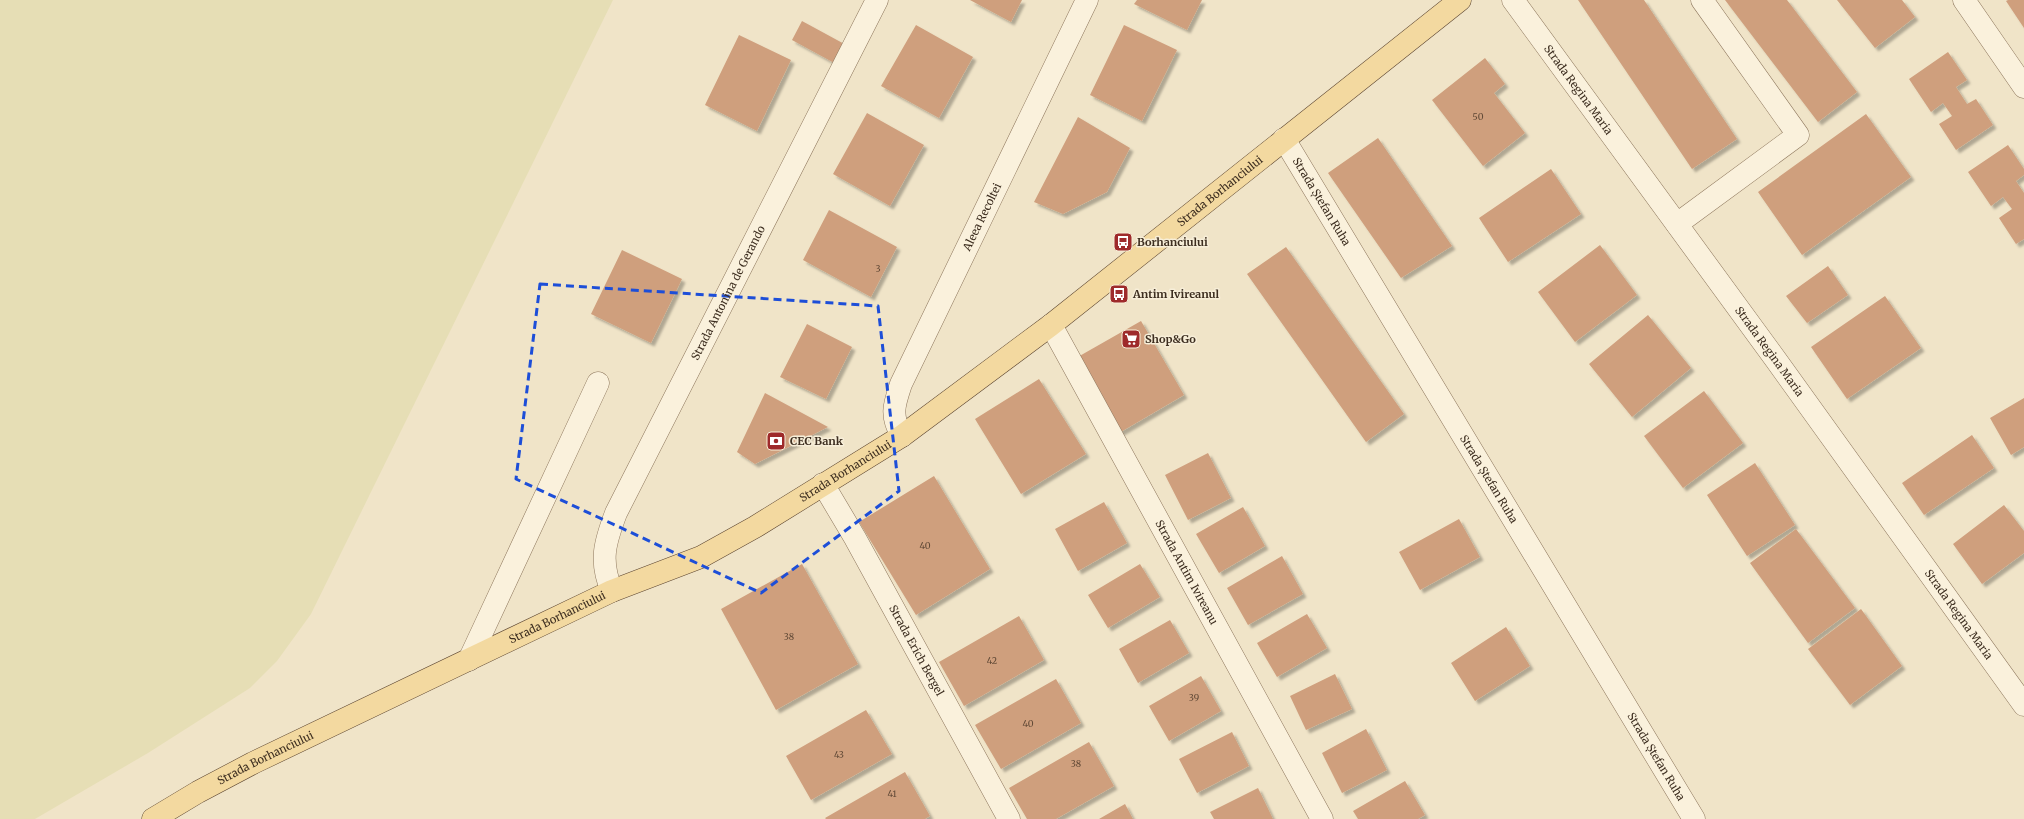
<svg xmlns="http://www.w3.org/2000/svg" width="2024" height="819" viewBox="0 0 2024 819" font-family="Merriweather,serif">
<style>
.farmland{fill:#e6deb5}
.building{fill:#cf9f7d;filter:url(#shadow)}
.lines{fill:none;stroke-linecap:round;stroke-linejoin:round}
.minor-casing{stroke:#8d765c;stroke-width:23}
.major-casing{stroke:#5b4430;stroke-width:23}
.minor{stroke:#faf1dc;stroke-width:22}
.major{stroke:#f3d9a0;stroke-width:22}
.marked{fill:none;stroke:#1d4ed8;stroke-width:3;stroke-dasharray:8 5;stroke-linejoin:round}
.labels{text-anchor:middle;stroke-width:3;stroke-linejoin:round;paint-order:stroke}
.number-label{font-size:9px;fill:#624a37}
.street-label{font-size:11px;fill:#3d2e20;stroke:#f7eed8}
.poi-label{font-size:11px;font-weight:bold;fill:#3d2e20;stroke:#f7eed8;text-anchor:start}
</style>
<defs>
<filter id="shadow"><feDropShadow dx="3.5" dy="3.5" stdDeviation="1" flood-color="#0004"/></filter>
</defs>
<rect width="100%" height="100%" fill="#f0e4c8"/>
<!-- farmland -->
<path class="farmland" d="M0,0H613L311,614L277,661L250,688L148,753L35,819H0Z"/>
<!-- building -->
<path class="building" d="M970,0H1022L1011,22Z
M1137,0H1202L1187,30L1134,4Z
M1578,0H1644L1737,139L1692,169Z
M1725,0H1787L1857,92L1818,122Z
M1837,0H1902L1915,17L1875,48Z
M2008,0H2024V28L2006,1Z
M802,21L848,46L838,65L792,40Z
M916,25L973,57L939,118L881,86Z
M1124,25L1177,50L1142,121L1090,95Z
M739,35L791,60L757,131L705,105Z
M1948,52L1967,80L1956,87L1967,104L1976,99L1993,125L1956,150L1939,124L1952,116L1943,103L1931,112L1909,79Z
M1485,58L1505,84L1494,93L1525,133L1483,166L1432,100Z
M867,113L924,145L890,206L833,174Z
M1866,114L1911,177L1802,255L1758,192Z
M1078,117L1130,148L1107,192L1063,214L1034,202Z
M1378,138L1452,246L1401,278L1328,173Z
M2008,145L2024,169V175L2016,181L2024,193V239L2016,244L1999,218L2012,209L2003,197L1991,206L1968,172Z
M1551,169L1581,214L1508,262L1479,218Z
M829,210L897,247L871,297L803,260Z
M1600,245L1637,295L1575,342L1538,292Z
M1286,247L1404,414L1366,442L1247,274Z
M622,250L682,279L651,343L591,314Z
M1828,266L1848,295L1807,323L1786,296Z
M1885,296L1921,348L1847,399L1811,347Z
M1648,315L1691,368L1632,417L1589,364Z
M1141,321L1184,395L1119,433L1076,358Z
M807,324L852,347L826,399L780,377Z
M1039,379L1086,454L1021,494L975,419Z
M1704,391L1743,443L1683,488L1644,436Z
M765,393L828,427L755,464L737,452Z
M2024,398V447L2011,455L1990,418Z
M1972,435L1994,468L1924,515L1902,483Z
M1208,453L1231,498L1188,520L1165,475Z
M1755,463L1795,525L1747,556L1707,495Z
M934,476L990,569L916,615L859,522Z
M1104,502L1127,543L1078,571L1055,529Z
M2004,505L2024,531V553L1982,584L1953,544Z
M1243,507L1265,546L1219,573L1196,534Z
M1459,519L1480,557L1420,590L1399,552Z
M1796,529L1855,608L1808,643L1750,563Z
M1282,556L1303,594L1248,625L1227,588Z
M802,564L858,664L776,710L721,609Z
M1140,564L1160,597L1108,628L1088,595Z
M1861,609L1902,666L1850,705L1808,649Z
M1307,614L1327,648L1277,677L1257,643Z
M1019,616L1044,660L964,706L939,662Z
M1170,620L1189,653L1138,683L1119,649Z
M1506,627L1530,666L1475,701L1451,663Z
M1335,674L1352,709L1306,730L1290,696Z
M1201,676L1221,711L1169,741L1149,706Z
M1056,679L1081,723L1001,769L975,725Z
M866,710L892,754L811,800L786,756Z
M1366,729L1387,770L1342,793L1322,753Z
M1232,732L1249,766L1197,793L1179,759Z
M1089,742L1114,786L1056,819H1027L1009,788Z
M905,772L930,816L925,819H826L825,818Z
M1405,781L1425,815L1418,819H1358L1353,811Z
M1258,788L1273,819H1214L1210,812Z
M1125,804L1133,819H1099Z"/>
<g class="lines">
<!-- minor casing -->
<g class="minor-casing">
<g id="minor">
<path id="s1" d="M1513,0L1776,360L2024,705"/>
<path d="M1964,0L2024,87"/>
<path id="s2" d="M1284,139L1694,819"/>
<path d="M1677,224L1798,135L1702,0"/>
<path id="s3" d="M1051,325L1322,819"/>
<path id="s4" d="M902,436C890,415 894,405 901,384L1087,0"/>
<path id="s5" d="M823,484L855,538L1009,819"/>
<path id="s6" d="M612,591C599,561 605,542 616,513L877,0"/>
<path d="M469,660L598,383"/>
</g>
</g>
<!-- major casing -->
<g class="major-casing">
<g id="major">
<path id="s7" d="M153,819L198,792L253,763L612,591L701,557L755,527L902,436L1051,325L1460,0"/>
</g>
</g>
<!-- minor -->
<use href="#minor" class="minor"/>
<!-- major -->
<use href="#major" class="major"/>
</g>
<!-- marked area -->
<path class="marked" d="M540,284L878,306L899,491L761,593L516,479Z"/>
<!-- icons -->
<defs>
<g id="bus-square" transform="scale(1)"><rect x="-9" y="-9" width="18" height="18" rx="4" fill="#9e2a2b" stroke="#f7eed8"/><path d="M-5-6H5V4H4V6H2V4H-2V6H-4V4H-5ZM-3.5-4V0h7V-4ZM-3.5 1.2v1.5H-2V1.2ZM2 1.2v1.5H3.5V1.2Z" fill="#fff"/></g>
<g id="supermarket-square" transform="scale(1)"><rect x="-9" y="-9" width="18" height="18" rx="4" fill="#9e2a2b" stroke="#f7eed8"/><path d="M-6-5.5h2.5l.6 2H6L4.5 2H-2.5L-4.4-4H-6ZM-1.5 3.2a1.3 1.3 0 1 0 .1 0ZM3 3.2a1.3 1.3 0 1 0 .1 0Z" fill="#fff"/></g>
<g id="bank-square" transform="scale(1)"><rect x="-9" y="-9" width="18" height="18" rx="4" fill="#9e2a2b" stroke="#f7eed8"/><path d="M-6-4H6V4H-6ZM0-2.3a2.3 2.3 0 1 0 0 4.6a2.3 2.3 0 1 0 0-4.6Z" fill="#fff"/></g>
</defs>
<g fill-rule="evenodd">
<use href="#bus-square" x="1123" y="242"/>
<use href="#bus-square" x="1119" y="294"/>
<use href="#supermarket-square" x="1131" y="339"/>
<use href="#bank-square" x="776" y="441"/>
</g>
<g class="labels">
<!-- number labels -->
<g class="number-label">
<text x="1478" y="120">50</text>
<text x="878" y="272">3</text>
<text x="925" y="549">40</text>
<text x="789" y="640">38</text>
<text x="992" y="664">42</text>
<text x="1194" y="701">39</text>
<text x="1028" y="727">40</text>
<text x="839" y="758">43</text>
<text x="1076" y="767">38</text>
<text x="892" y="797">41</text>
</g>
<!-- street labels -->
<g class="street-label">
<text dy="4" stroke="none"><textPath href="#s1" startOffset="111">Strada Regina Maria</textPath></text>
<text dy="4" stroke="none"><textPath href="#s7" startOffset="1244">Strada Borhanciului</textPath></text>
<text dy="4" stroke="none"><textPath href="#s2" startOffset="73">Strada Ștefan Ruha</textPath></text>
<text dy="4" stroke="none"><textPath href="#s4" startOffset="240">Aleea Recoltei</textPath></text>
<text dy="4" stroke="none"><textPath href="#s6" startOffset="328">Strada Antonina de Gerando</textPath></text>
<text dy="4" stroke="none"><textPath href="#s1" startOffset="435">Strada Regina Maria</textPath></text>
<text dy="4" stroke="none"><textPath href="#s7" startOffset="776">Strada Borhanciului</textPath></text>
<text dy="4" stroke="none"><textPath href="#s2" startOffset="397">Strada Ștefan Ruha</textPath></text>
<text dy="4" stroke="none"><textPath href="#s3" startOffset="282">Strada Antim Ivireanu</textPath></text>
<text dy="4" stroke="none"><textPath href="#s1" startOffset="759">Strada Regina Maria</textPath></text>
<text dy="4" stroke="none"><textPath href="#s7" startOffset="452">Strada Borhanciului</textPath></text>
<text dy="4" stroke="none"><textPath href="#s5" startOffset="191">Strada Erich Bergel</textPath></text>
<text dy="4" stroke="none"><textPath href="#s2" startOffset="721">Strada Ștefan Ruha</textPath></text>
<text dy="4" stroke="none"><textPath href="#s7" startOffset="128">Strada Borhanciului</textPath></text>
</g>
<!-- poi labels -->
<g class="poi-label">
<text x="1137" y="246">Borhanciului</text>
<text x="1133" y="298">Antim Ivireanul</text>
<text x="1145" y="343">Shop&amp;Go</text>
<text x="790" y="445">CEC Bank</text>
</g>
</g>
</svg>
